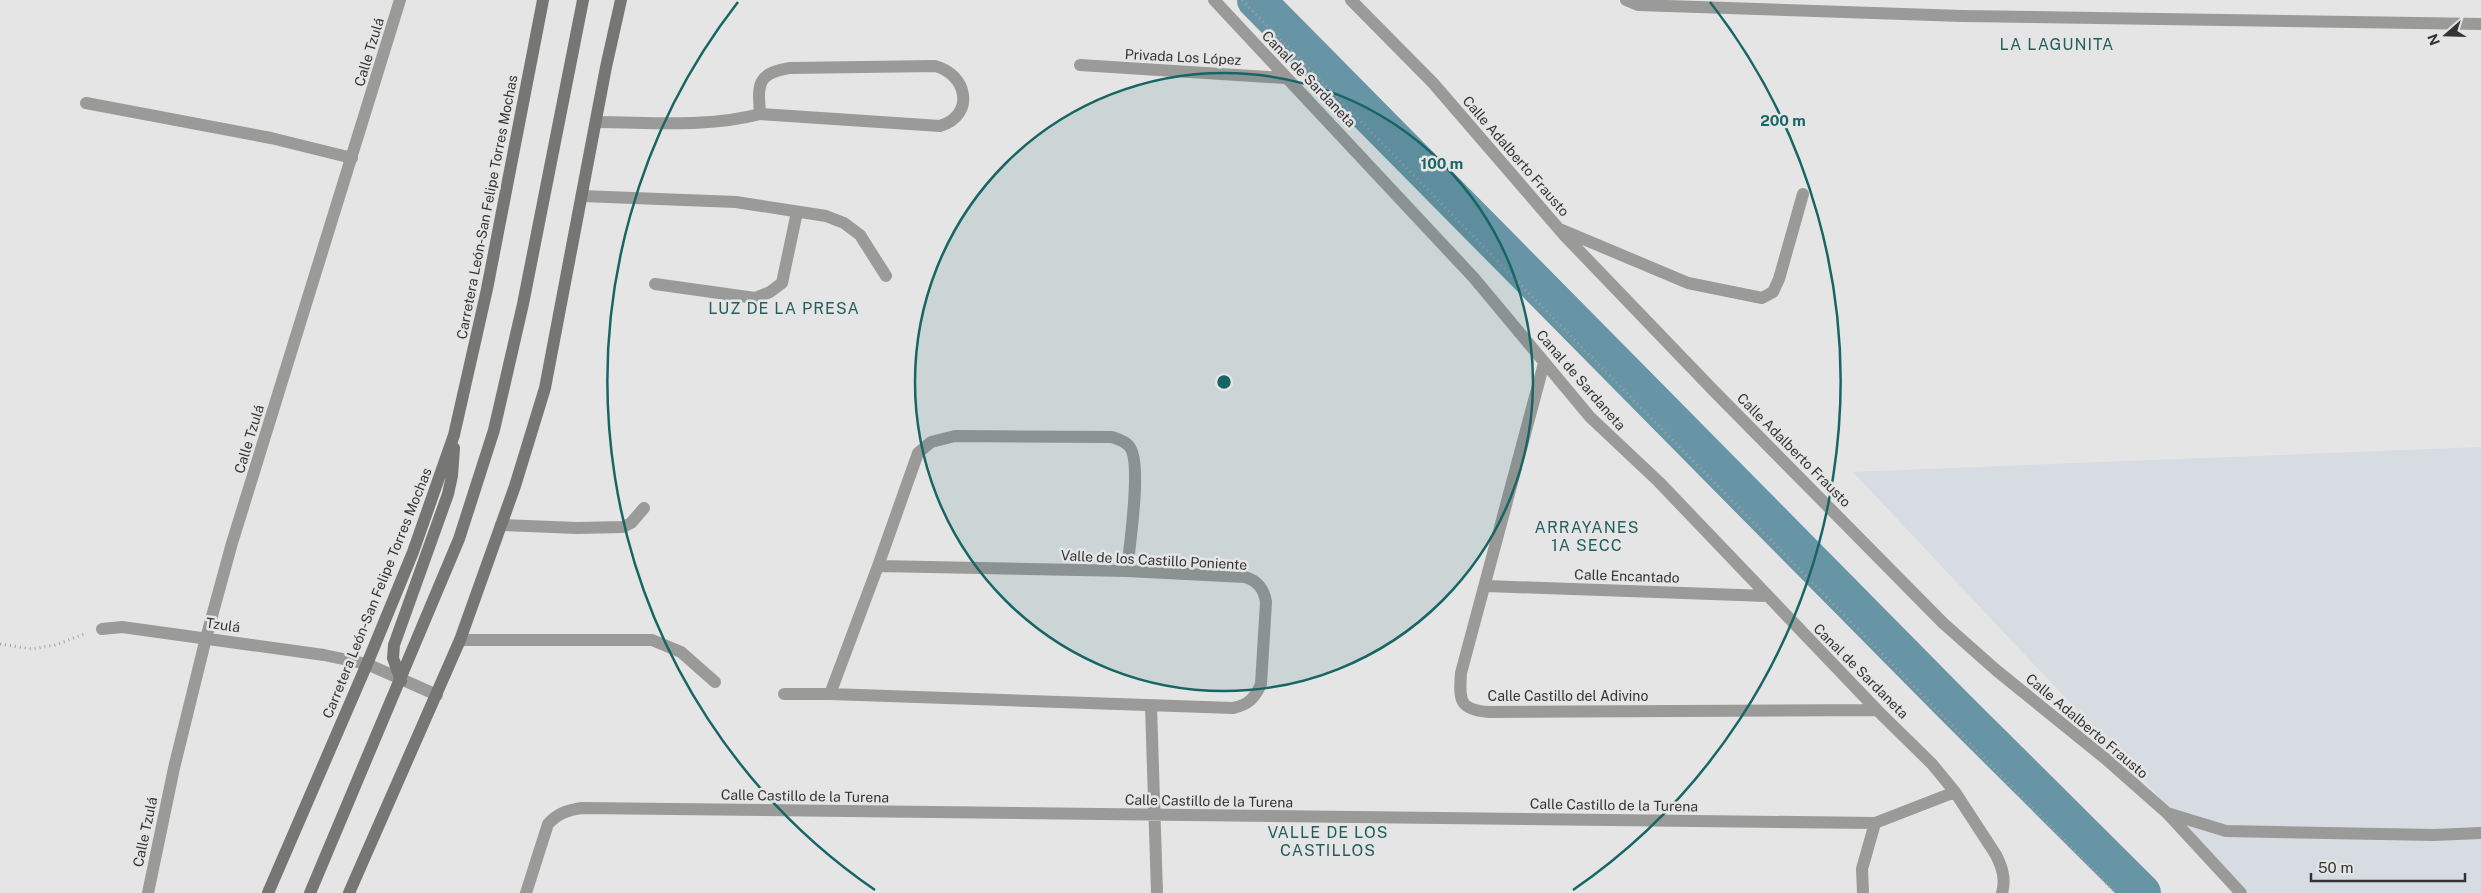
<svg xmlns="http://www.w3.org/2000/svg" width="2481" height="893" viewBox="0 0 2481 893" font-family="'Public Sans',sans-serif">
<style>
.built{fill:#d7dbe2}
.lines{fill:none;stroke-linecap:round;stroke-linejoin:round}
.river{stroke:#6895a5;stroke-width:38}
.path{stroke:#a2a2a3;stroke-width:3;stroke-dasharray:1 4;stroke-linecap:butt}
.lane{stroke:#9a9a99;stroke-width:12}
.street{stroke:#9a9a99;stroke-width:12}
.secondary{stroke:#767675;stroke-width:12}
.ring{fill:none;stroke:#186664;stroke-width:2.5}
.labels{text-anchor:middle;stroke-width:5;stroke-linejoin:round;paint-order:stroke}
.street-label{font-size:14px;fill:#343435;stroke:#e5e5e6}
.quarter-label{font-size:16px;letter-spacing:1px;fill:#235e5c;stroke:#e5e5e6}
.centre{fill:#186664;stroke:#e5e5e6;stroke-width:2.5}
.ring-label{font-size:15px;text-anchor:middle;font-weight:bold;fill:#186664;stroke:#e5e5e6;stroke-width:5;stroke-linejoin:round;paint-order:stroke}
</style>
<rect width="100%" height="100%" fill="#e5e5e6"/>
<!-- built -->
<path class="built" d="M2481,447V893H2249L1853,472Z"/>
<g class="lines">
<!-- river -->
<path class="river" d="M1256,0L1954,706L2142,893"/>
<!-- path -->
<path class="path" d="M1242,0L2116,893
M0,644L32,649L55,645L87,633"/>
<!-- lane -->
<path class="lane" d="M1351,0L1433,83L1565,236L1713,390L1943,623L1996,670L2107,760L2167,813L2241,893
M86,103L271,138L352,158
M582,196L736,202L826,216L844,223L860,235L886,276
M1562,230L1688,283L1762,298L1773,292L1779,279L1803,194
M655,284L755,298L770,292L782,283L797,212
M501,525L577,528L623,527L631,523L644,508
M2167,813L2226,831L2434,835L2481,833"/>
<!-- street -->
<path class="street" d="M1214,0L1474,278L1590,417L1659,482L1877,710L1932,764L1955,792L1996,855C2002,867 2006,879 2002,893
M1626,0L1638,5L1962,16L2481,24
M1080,65L1285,78
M596,122C650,122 707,128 760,114L940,126C976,115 967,74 935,66L790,68C756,73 758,85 760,114
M1544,363L1461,673C1459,700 1459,710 1489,712L1877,710
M1486,586L1767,596
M102,629L122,627L324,655L367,664L437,695
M460,640H652L681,652L715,682
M784,694H830L1233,708C1248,705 1255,698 1261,684L1266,602C1264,589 1258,581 1245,577L1127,571L878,566
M830,694L878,566L918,453L931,442L955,436L1112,437C1118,439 1125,441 1129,446C1143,461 1129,548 1127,571
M1151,706L1157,893
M148,893L174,768L206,638L232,543L400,0
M526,893L548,824C558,813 568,810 582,808L1875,823
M1863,893L1862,869L1875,823L1955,792"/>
<!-- secondary -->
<path class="secondary" d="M401,681L393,658L394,645L448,494L452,476L454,448
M268,893L367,664L413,552L454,435L487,289L543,0
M310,893L459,539L494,430L523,304L583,0
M349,893L460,640L515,486L545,388L606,67L621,0"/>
</g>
<!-- distance rings -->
<circle cx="1224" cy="382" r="309" fill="#186664" fill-opacity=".12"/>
<g class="ring">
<circle cx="1224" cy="382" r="309"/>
<path d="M875 890A617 617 0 0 1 738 2M1710 2A617 617 0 0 1 1573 890"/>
</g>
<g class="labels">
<!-- street labels -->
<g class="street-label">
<text transform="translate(369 52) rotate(-73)" y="5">Calle Tzulá</text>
<text transform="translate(1183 57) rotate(3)" y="5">Privada Los López</text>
<text transform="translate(1309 79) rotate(46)" y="5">Canal de Sardaneta</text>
<text transform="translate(1516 156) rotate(49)" y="5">Calle Adalberto Frausto</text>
<text transform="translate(487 207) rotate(-79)" y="5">Carretera León-San Felipe Torres Mochas</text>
<text transform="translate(1581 380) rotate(49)" y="5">Canal de Sardaneta</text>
<text transform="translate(249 439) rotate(-73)" y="5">Calle Tzulá</text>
<text transform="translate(1794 450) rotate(45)" y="5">Calle Adalberto Frausto</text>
<text transform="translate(1154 560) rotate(3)" y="5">Valle de los Castillo Poniente</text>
<text transform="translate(1627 576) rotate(2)" y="5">Calle Encantado</text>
<text transform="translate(377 593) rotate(-68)" y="5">Carretera León-San Felipe Torres Mochas</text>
<text transform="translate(223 625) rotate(8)" y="5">Tzulá</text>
<text transform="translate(1861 671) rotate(45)" y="5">Canal de Sardaneta</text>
<text x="1568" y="701">Calle Castillo del Adivino</text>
<text transform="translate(2087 726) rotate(40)" y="5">Calle Adalberto Frausto</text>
<text transform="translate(805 796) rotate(1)" y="5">Calle Castillo de la Turena</text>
<text transform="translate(1209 801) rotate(1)" y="5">Calle Castillo de la Turena</text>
<text transform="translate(1614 805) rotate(1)" y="5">Calle Castillo de la Turena</text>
<text transform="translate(145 832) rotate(-78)" y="5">Calle Tzulá</text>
</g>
<!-- quarter labels -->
<g class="quarter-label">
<text x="2057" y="50">LA LAGUNITA</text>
<text x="784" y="314">LUZ DE LA PRESA</text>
<text x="1587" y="533">ARRAYANES<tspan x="1587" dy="18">1A SECC</tspan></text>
<text x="1328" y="838">VALLE DE LOS<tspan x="1328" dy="18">CASTILLOS</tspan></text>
</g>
</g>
<circle cx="1224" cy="382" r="8" class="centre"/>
<g class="ring-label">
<text x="1783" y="126">200 m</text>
<text x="1442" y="169">100 m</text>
</g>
<!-- north arrow -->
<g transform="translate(2446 35) rotate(250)" stroke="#e5e5e6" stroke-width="4" paint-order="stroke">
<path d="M0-4L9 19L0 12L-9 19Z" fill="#343435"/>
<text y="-8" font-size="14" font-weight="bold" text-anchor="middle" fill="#343435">N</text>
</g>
<!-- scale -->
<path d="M2311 873v8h154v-8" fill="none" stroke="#343435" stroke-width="2.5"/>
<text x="2318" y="873" font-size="15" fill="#343435" stroke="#e5e5e6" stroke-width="4" paint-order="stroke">50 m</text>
</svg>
